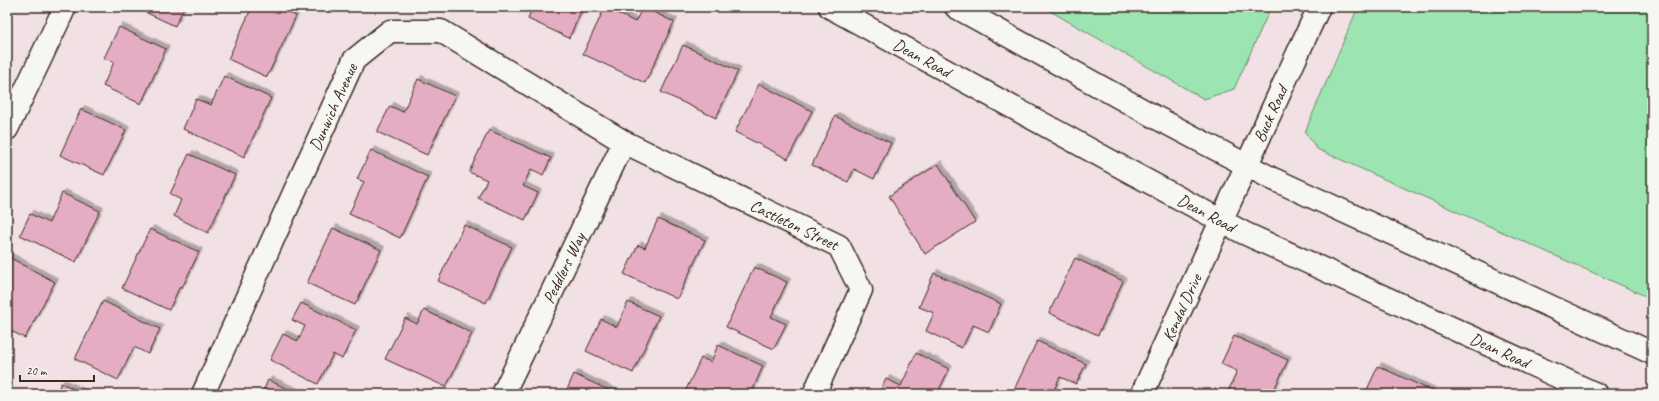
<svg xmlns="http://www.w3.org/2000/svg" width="1659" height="401" viewBox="0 0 1659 401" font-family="Caveat,sans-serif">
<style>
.green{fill:#9ce5b3;stroke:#6c8868}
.building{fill:#e4adc4;stroke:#3b2a1e;filter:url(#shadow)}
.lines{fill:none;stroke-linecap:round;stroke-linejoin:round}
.minor-casing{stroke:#3b2a1e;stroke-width:25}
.major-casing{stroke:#3b2a1e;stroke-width:25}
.minor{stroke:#f6f6f2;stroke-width:22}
.major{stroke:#f6f6f2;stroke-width:22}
.labels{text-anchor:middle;stroke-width:3.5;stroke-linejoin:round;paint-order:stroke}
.street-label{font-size:17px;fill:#3b2a1e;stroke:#f6f6f2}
</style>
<defs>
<filter id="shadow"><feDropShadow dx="3.5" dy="-3.5" stdDeviation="0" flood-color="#0004"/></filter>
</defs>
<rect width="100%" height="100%" fill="#f1e0e4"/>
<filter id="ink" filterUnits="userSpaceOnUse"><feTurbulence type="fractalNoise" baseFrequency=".025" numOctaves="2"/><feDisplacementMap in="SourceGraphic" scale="8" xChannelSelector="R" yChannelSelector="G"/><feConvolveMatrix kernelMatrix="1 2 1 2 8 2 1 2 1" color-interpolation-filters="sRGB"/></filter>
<g filter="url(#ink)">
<!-- green -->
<path class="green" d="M1043,7H1271L1234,89L1204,99Z
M1358,7H1652V299L1317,149L1305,132Z"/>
<!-- building -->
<path class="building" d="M134,7H184L175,26Z
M252,7H277L296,16L267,77L228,59Z
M532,7H583L569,38L528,19Z
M605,7L635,22L643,7L674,22L645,83L583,54Z
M119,27L166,49L141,104L103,86L114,62L104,58Z
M683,45L738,71L716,118L661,92Z
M224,76L271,98L244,157L183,129L196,99L211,105Z
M418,79L455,96L427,155L377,132L390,106L403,112Z
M759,84L812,111L788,159L735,132Z
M81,109L126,130L104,175L60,155Z
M835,116L891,143L874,179L854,169L848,182L812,165Z
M489,130L551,158L543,175L531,169L523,186L538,193L525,220L478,198L487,180L469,172Z
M371,150L428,177L400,238L349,214L364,182L357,179Z
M189,154L235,175L208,233L174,216L181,200L170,194Z
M938,164L975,222L925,254L889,196Z
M62,193L100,211L76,262L20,235L30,214L49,223Z
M658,219L705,240L677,299L624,274L638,245L645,248Z
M464,225L512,247L486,303L438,281Z
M333,228L381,250L355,305L307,283Z
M150,229L199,252L182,288L180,286L169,310L122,288Z
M7,256L55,282L25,338L7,329V291L10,286L7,285Z
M1075,258L1123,281L1098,335L1049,313Z
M754,267L787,282L771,317L786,324L774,349L726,327Z
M934,273L1001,304L989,332L973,325L962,348L926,331L934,313L919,307Z
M103,301L160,329L148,354L134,347L118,380L75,359Z
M628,302L659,316L633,373L586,351L601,319L617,327Z
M301,303L356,330L342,359L333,354L318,384L270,360L283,334L298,341L305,326L292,320Z
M424,310L472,333L446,387L385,359L405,318L417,324Z
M1234,336L1288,360L1272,394H1227L1237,371L1221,364Z
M1037,341L1086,364L1076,384L1060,377L1053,392L1056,394H1012Z
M718,345L763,366L751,394H684L701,358L711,362Z
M916,353L949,369L937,394H879L886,379L901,386Z
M1378,366L1432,391L1430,394H1365Z
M574,374L617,394H565Z
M268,380L299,394H262Z
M61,383L85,394H56Z"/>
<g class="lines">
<!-- minor casing -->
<g class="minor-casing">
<g id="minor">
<path d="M7,129L65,7"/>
<path id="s1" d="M203,394L354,60L390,31H441L624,142L839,246L861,290L814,394"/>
<path id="s2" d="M503,394L624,142"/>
<path id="s3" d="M1142,394L1319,7"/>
</g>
</g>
<!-- major casing -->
<g class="major-casing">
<g id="major">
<path id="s4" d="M830,7L1125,169L1244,233L1596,394"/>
<path d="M956,7L1155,117L1271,178L1652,353"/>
</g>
</g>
<!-- minor -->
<use href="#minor" class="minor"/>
<!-- major -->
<use href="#major" class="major"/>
</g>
</g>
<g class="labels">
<!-- street labels -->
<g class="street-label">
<text dy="6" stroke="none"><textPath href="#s4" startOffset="105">Dean Road</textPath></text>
<text dy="6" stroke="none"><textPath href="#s1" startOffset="315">Dunwich Avenue</textPath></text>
<text dy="6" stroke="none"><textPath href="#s3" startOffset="308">Buck Road</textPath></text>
<text dy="6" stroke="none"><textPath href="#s4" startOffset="429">Dean Road</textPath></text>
<text dy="6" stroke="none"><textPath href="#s1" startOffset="867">Castleton Street</textPath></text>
<text dy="6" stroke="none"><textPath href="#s2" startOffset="140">Peddlers Way</textPath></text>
<text dy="6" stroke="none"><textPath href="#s3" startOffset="95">Kendal Drive</textPath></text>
<text dy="6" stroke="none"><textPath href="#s4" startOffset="753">Dean Road</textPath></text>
</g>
</g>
<!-- margin -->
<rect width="1659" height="401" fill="none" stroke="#f6f6f2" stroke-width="24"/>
<rect x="12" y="12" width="1635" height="377" fill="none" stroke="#3b2a1e" stroke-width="1.5" filter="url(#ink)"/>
<!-- scale -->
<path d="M20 375v6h74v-6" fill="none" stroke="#3b2a1e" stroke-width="2"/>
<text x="26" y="375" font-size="12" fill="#3b2a1e" stroke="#f6f6f2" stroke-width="3" paint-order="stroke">20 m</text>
</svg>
